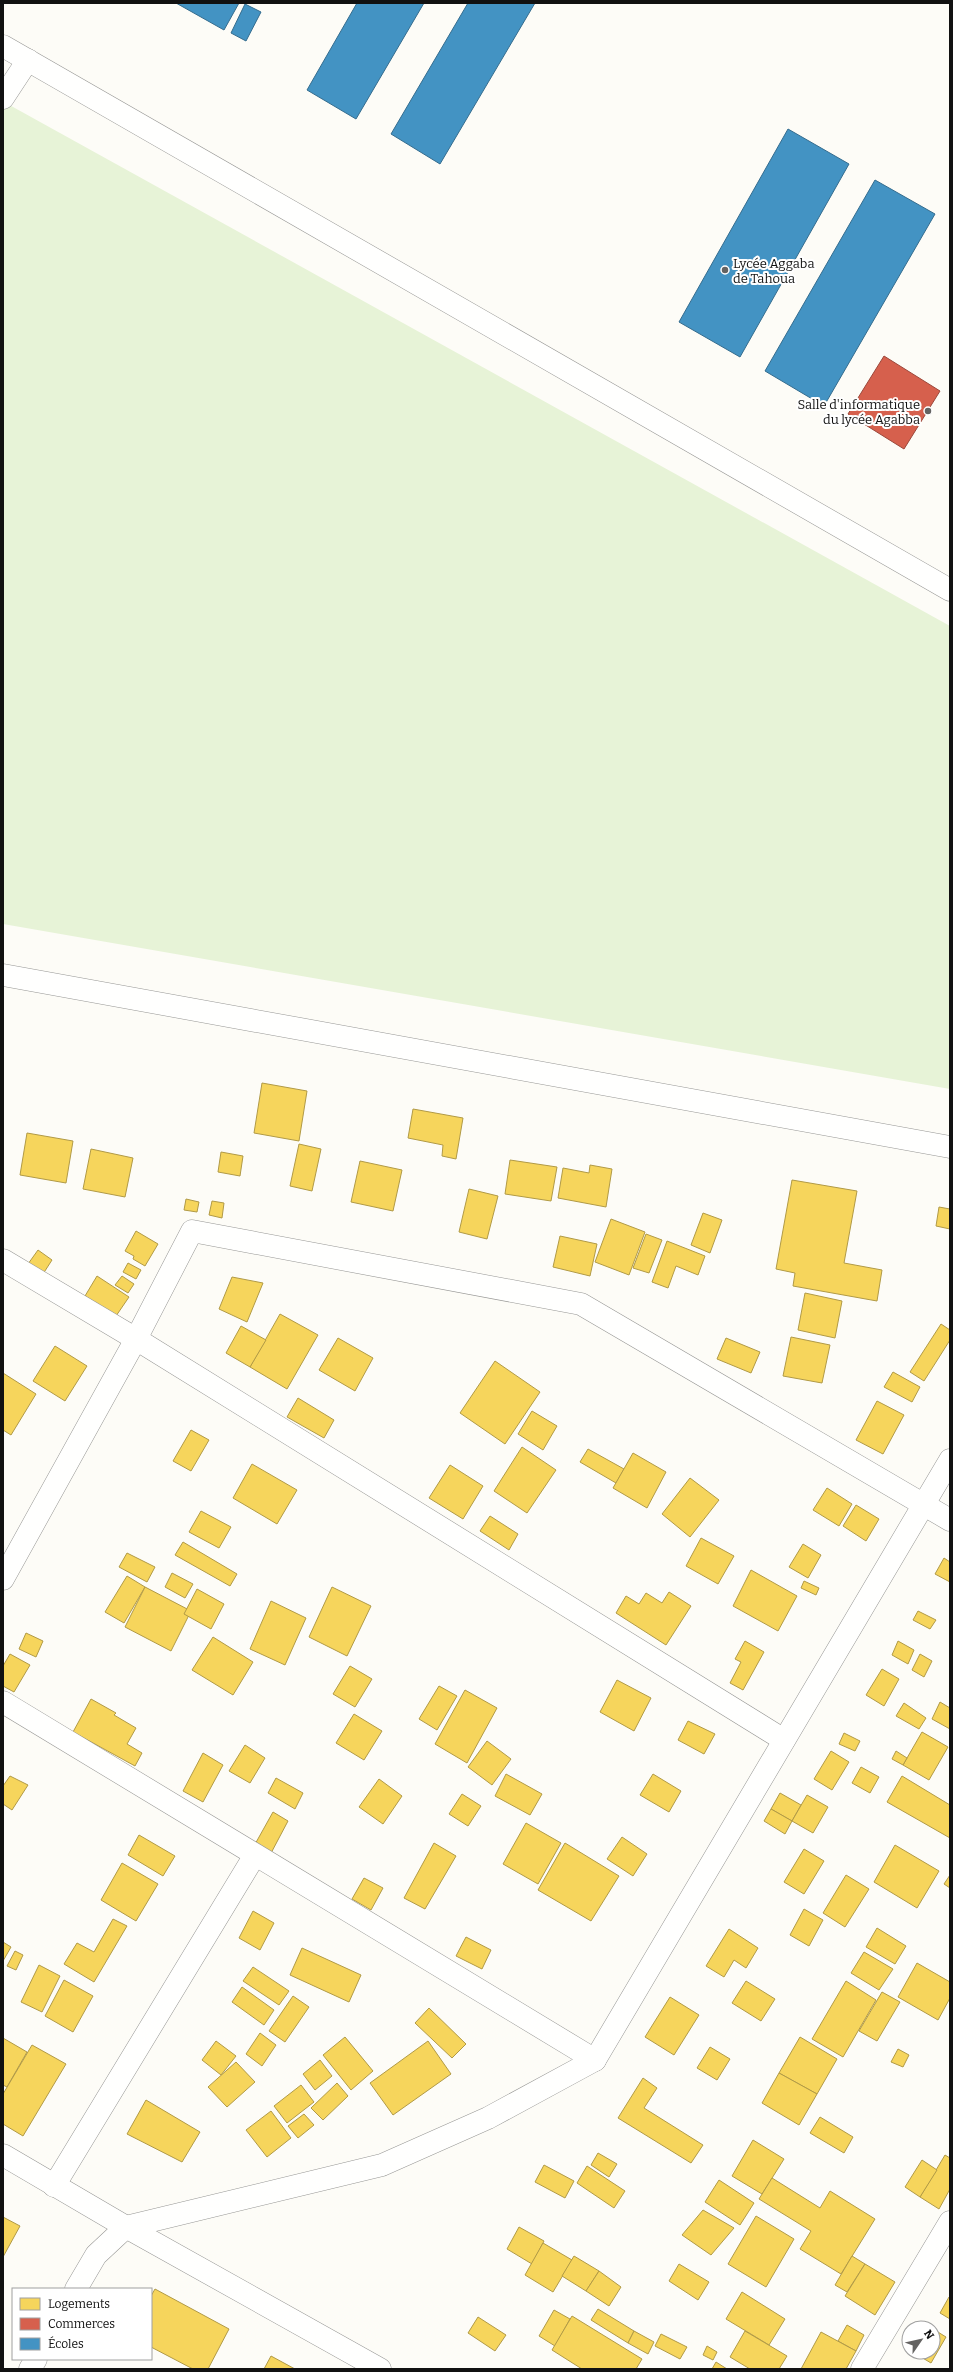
<svg xmlns="http://www.w3.org/2000/svg" width="953" height="2372" font-family="Bitter,serif">
  <rect width="100%" height="100%" fill="#fdfcf7"/>
  <!-- green -->
  <polygon fill="#e7f3d7" points="4,102 950,626 950,1089 3,924"/>
  <!-- homes -->
  <g fill="#f6d55c" stroke="#b19a46">
    <polygon points="262,1083 307,1091 299,1141 254,1133"/>
    <polygon points="413,1109 463,1118 456,1159 442,1156 443,1145 408,1138"/>
    <polygon points="27,1133 73,1141 66,1183 20,1175"/>
    <polygon points="299,1144 321,1149 312,1191 290,1186"/>
    <polygon points="91,1149 133,1158 125,1197 83,1189"/>
    <polygon points="221,1152 243,1156 240,1176 218,1172"/>
    <polygon points="510,1160 557,1167 551,1201 505,1194"/>
    <polygon points="360,1161 402,1170 393,1211 351,1202"/>
    <polygon points="590,1165 612,1169 606,1207 558,1198 563,1168 589,1173"/>
    <polygon points="792,1180 857,1191 844,1263 882,1270 877,1301 793,1286 795,1273 776,1269"/>
    <polygon points="469,1189 498,1196 487,1239 459,1232"/>
    <polygon points="186,1199 199,1202 197,1212 184,1210"/>
    <polygon points="212,1201 224,1203 222,1218 209,1215"/>
    <polygon points="939,1207 950,1209 950,1229 936,1226"/>
    <polygon points="703,1213 722,1220 710,1253 691,1245"/>
    <polygon points="611,1219 645,1232 629,1275 595,1262"/>
    <polygon points="136,1231 158,1244 145,1266 133,1259 134,1256 125,1251"/>
    <polygon points="646,1234 662,1240 649,1273 633,1268"/>
    <polygon points="560,1236 597,1244 590,1276 553,1267"/>
    <polygon points="667,1241 705,1256 698,1275 676,1266 668,1288 652,1282"/>
    <polygon points="38,1250 52,1260 43,1274 28,1264"/>
    <polygon points="128,1263 141,1270 136,1279 123,1272"/>
    <polygon points="97,1276 129,1297 116,1316 85,1296"/>
    <polygon points="122,1276 134,1284 128,1293 115,1285"/>
    <polygon points="232,1277 263,1283 247,1322 219,1309"/>
    <polygon points="805,1293 842,1301 835,1338 798,1330"/>
    <polygon points="280,1314 318,1335 287,1389 250,1367"/>
    <polygon points="941,1324 950,1330 950,1340 924,1381 910,1372"/>
    <polygon points="241,1326 266,1340 250,1367 226,1353"/>
    <polygon points="791,1337 830,1345 822,1383 783,1376"/>
    <polygon points="338,1338 373,1358 355,1391 319,1370"/>
    <polygon points="726,1338 760,1352 751,1373 717,1359"/>
    <polygon points="55,1346 87,1366 65,1401 33,1381"/>
    <polygon points="495,1361 540,1392 505,1444 460,1413"/>
    <polygon points="893,1372 920,1387 912,1402 884,1387"/>
    <polygon points="3,1373 36,1394 11,1435 3,1430"/>
    <polygon points="298,1398 334,1420 324,1438 287,1417"/>
    <polygon points="877,1401 904,1415 883,1454 856,1440"/>
    <polygon points="532,1411 557,1426 543,1450 518,1434"/>
    <polygon points="191,1430 209,1440 191,1471 173,1461"/>
    <polygon points="522,1447 556,1470 527,1513 494,1491"/>
    <polygon points="588,1449 624,1469 616,1483 580,1462"/>
    <polygon points="633,1453 666,1472 647,1508 613,1488"/>
    <polygon points="252,1464 297,1490 277,1524 233,1498"/>
    <polygon points="450,1465 483,1486 463,1519 429,1498"/>
    <polygon points="690,1478 719,1500 690,1537 662,1514"/>
    <polygon points="827,1488 852,1504 839,1526 813,1510"/>
    <polygon points="856,1505 879,1519 866,1541 843,1526"/>
    <polygon points="201,1511 231,1527 219,1548 189,1532"/>
    <polygon points="490,1516 518,1534 509,1550 480,1531"/>
    <polygon points="701,1538 734,1556 718,1584 686,1566"/>
    <polygon points="183,1542 237,1574 230,1586 175,1555"/>
    <polygon points="803,1544 821,1555 808,1578 789,1567"/>
    <polygon points="127,1553 155,1567 147,1582 119,1567"/>
    <polygon points="944,1558 950,1562 950,1582 935,1574"/>
    <polygon points="751,1570 797,1596 778,1631 733,1606"/>
    <polygon points="172,1573 193,1584 185,1598 165,1587"/>
    <polygon points="127,1576 145,1587 124,1623 105,1612"/>
    <polygon points="804,1581 819,1588 816,1595 801,1588"/>
    <polygon points="145,1587 191,1611 171,1651 125,1627"/>
    <polygon points="332,1587 371,1606 347,1656 309,1637"/>
    <polygon points="197,1589 224,1604 211,1629 184,1614"/>
    <polygon points="669,1592 691,1606 666,1645 616,1613 626,1596 639,1604 646,1593 662,1603"/>
    <polygon points="271,1601 306,1618 285,1665 250,1649"/>
    <polygon points="918,1611 936,1620 930,1629 913,1620"/>
    <polygon points="26,1633 43,1641 36,1657 19,1649"/>
    <polygon points="213,1637 253,1662 233,1695 192,1670"/>
    <polygon points="745,1641 764,1652 743,1690 730,1683 741,1662 735,1659"/>
    <polygon points="898,1641 914,1650 908,1664 892,1655"/>
    <polygon points="10,1654 30,1665 14,1692 3,1686 3,1666"/>
    <polygon points="920,1654 932,1661 924,1677 912,1670"/>
    <polygon points="350,1666 372,1679 355,1707 333,1694"/>
    <polygon points="882,1669 899,1679 884,1706 866,1695"/>
    <polygon points="617,1680 651,1698 634,1731 600,1712"/>
    <polygon points="439,1686 457,1696 437,1730 419,1719"/>
    <polygon points="465,1690 497,1708 467,1763 435,1744"/>
    <polygon points="91,1699 116,1713 114,1715 136,1728 127,1744 142,1753 135,1766 73,1732"/>
    <polygon points="940,1702 950,1708 950,1729 932,1719"/>
    <polygon points="904,1703 926,1718 919,1729 896,1716"/>
    <polygon points="354,1714 382,1731 364,1760 336,1743"/>
    <polygon points="688,1721 715,1734 704,1754 678,1740"/>
    <polygon points="922,1732 948,1747 929,1780 903,1765"/>
    <polygon points="844,1733 860,1741 855,1751 839,1744"/>
    <polygon points="487,1741 511,1759 492,1785 468,1767"/>
    <polygon points="245,1745 265,1758 250,1783 229,1771"/>
    <polygon points="831,1751 849,1762 832,1790 814,1779"/>
    <polygon points="896,1751 907,1758 903,1765 892,1759"/>
    <polygon points="203,1753 223,1765 203,1802 183,1791"/>
    <polygon points="861,1767 879,1777 870,1793 852,1783"/>
    <polygon points="506,1774 542,1794 530,1815 495,1796"/>
    <polygon points="653,1774 681,1791 669,1812 640,1795"/>
    <polygon points="10,1776 28,1785 12,1810 3,1804 3,1786"/>
    <polygon points="902,1776 950,1805 950,1838 887,1802"/>
    <polygon points="276,1778 303,1793 295,1809 268,1793"/>
    <polygon points="379,1779 402,1796 383,1824 359,1807"/>
    <polygon points="780,1793 801,1805 792,1821 771,1809"/>
    <polygon points="462,1794 481,1806 468,1826 449,1814"/>
    <polygon points="807,1795 828,1807 813,1833 792,1821"/>
    <polygon points="771,1809 792,1821 785,1834 764,1821"/>
    <polygon points="273,1812 288,1821 270,1855 254,1846"/>
    <polygon points="526,1823 561,1843 538,1884 503,1864"/>
    <polygon points="139,1835 175,1856 163,1876 128,1855"/>
    <polygon points="622,1837 647,1854 633,1876 607,1859"/>
    <polygon points="434,1843 456,1856 425,1909 404,1898"/>
    <polygon points="565,1843 619,1876 591,1921 538,1890"/>
    <polygon points="895,1845 939,1871 917,1908 874,1882"/>
    <polygon points="804,1849 824,1861 804,1894 784,1882"/>
    <polygon points="122,1863 158,1884 136,1921 101,1900"/>
    <polygon points="846,1875 869,1889 845,1927 823,1913"/>
    <polygon points="950,1875 950,1888 944,1884"/>
    <polygon points="364,1878 383,1888 371,1910 352,1899"/>
    <polygon points="804,1909 823,1920 809,1946 790,1935"/>
    <polygon points="253,1911 274,1923 260,1950 239,1938"/>
    <polygon points="113,1919 127,1926 94,1982 64,1964 77,1943 94,1952"/>
    <polygon points="877,1928 906,1946 895,1964 866,1947"/>
    <polygon points="729,1929 758,1948 746,1968 734,1960 724,1977 706,1966"/>
    <polygon points="466,1937 491,1950 482,1969 456,1956"/>
    <polygon points="3,1942 11,1947 3,1961"/>
    <polygon points="302,1948 361,1975 349,2002 290,1975"/>
    <polygon points="15,1951 23,1955 16,1970 7,1966"/>
    <polygon points="864,1952 893,1969 879,1990 851,1973"/>
    <polygon points="917,1963 950,1982 950,1998 938,2020 898,1997"/>
    <polygon points="39,1965 60,1976 42,2012 21,2002"/>
    <polygon points="253,1967 289,1991 279,2005 243,1981"/>
    <polygon points="64,1980 93,1996 73,2032 45,2016"/>
    <polygon points="746,1981 775,1999 761,2021 732,2003"/>
    <polygon points="846,1981 876,2000 843,2057 812,2039"/>
    <polygon points="242,1987 274,2010 264,2025 232,2002"/>
    <polygon points="882,1992 900,2002 877,2041 859,2031"/>
    <polygon points="293,1996 309,2007 285,2042 269,2031"/>
    <polygon points="670,1997 699,2015 674,2055 645,2037"/>
    <polygon points="429,2008 466,2044 452,2058 415,2023"/>
    <polygon points="260,2033 276,2045 262,2066 246,2054"/>
    <polygon points="345,2037 373,2071 351,2090 323,2055"/>
    <polygon points="800,2037 837,2059 817,2094 779,2073"/>
    <polygon points="3,2038 27,2052 7,2087 3,2085"/>
    <polygon points="216,2041 236,2056 221,2075 202,2060"/>
    <polygon points="428,2041 451,2074 393,2115 370,2083"/>
    <polygon points="32,2045 66,2064 23,2136 3,2124 3,2094"/>
    <polygon points="710,2047 730,2059 717,2080 697,2068"/>
    <polygon points="898,2049 909,2055 903,2067 891,2062"/>
    <polygon points="320,2060 332,2076 315,2090 303,2074"/>
    <polygon points="236,2062 255,2082 227,2107 208,2087"/>
    <polygon points="779,2073 817,2094 799,2125 762,2103"/>
    <polygon points="643,2078 657,2088 644,2108 703,2145 691,2163 618,2118"/>
    <polygon points="337,2083 348,2096 323,2120 311,2108"/>
    <polygon points="301,2085 314,2102 287,2123 274,2106"/>
    <polygon points="146,2100 200,2132 182,2162 127,2134"/>
    <polygon points="271,2111 291,2138 267,2157 246,2130"/>
    <polygon points="304,2114 314,2125 298,2138 288,2126"/>
    <polygon points="820,2117 853,2137 844,2153 810,2133"/>
    <polygon points="753,2140 784,2159 762,2194 732,2176"/>
    <polygon points="598,2153 617,2164 609,2177 591,2165"/>
    <polygon points="945,2155 950,2158 950,2189 939,2209 920,2197"/>
    <polygon points="922,2160 937,2170 920,2197 905,2187"/>
    <polygon points="544,2165 574,2181 565,2198 535,2182"/>
    <polygon points="587,2166 625,2191 614,2208 577,2183"/>
    <polygon points="772,2178 820,2208 830,2191 875,2219 841,2274 800,2249 811,2231 759,2199"/>
    <polygon points="719,2180 754,2203 740,2225 705,2202"/>
    <polygon points="703,2210 734,2228 711,2255 682,2235"/>
    <polygon points="756,2216 794,2239 766,2287 728,2264"/>
    <polygon points="3,2217 20,2226 3,2257"/>
    <polygon points="519,2227 544,2241 532,2264 507,2249"/>
    <polygon points="543,2243 572,2260 553,2292 525,2275"/>
    <polygon points="574,2256 599,2271 586,2291 562,2276"/>
    <polygon points="852,2256 865,2264 847,2292 835,2285"/>
    <polygon points="679,2264 709,2282 698,2300 669,2281"/>
    <polygon points="865,2264 895,2282 875,2315 845,2296"/>
    <polygon points="599,2271 621,2287 609,2306 586,2291"/>
    <polygon points="155,2289 229,2329 208,2369 193,2369 151,2347 151,2296"/>
    <polygon points="742,2292 785,2319 769,2345 726,2319"/>
    <polygon points="949,2297 950,2298 950,2319 940,2313"/>
    <polygon points="598,2309 634,2331 628,2343 591,2320"/>
    <polygon points="554,2310 570,2319 555,2346 539,2336"/>
    <polygon points="572,2316 642,2359 636,2369 582,2369 552,2350"/>
    <polygon points="478,2317 506,2335 495,2351 468,2333"/>
    <polygon points="847,2325 864,2335 856,2351 838,2341"/>
    <polygon points="933,2329 946,2337 931,2363 916,2354 918,2352 933,2352"/>
    <polygon points="634,2331 654,2342 648,2354 628,2343"/>
    <polygon points="745,2331 787,2356 779,2369 750,2369 730,2357"/>
    <polygon points="821,2332 856,2351 846,2369 801,2369"/>
    <polygon points="661,2334 687,2347 680,2359 655,2346"/>
    <polygon points="707,2346 717,2352 713,2360 703,2355"/>
    <polygon points="271,2356 295,2369 264,2369"/>
    <polygon points="716,2362 727,2369 712,2369"/>
  </g>
  <!-- shops -->
  <polygon fill="#d6604d" stroke="#9b483b" points="884,356 940,391 904,449 848,414"/>
  <!-- schools -->
  <g fill="#4393c3" stroke="#346c8e">
    <polygon points="176,3 239,3 224,30"/>
    <polygon points="357,3 424,3 356,119 307,90"/>
    <polygon points="468,3 535,3 440,164 391,134"/>
    <polygon points="245,4 261,12 246,41 231,33"/>
    <polygon points="788,129 849,164 740,357 679,322"/>
    <polygon points="875,180 935,214 824,406 765,371"/>
  </g>
  <g fill="none" stroke-linecap="round" stroke-linejoin="round">
    <!-- minor casing -->
    <g stroke="#979795" stroke-width="23">
      <g id="minor">
        <polyline points="3,46 950,590"/>
        <polyline points="3,98 28,60"/>
        <polyline points="3,975 950,1147"/>
        <polyline points="3,1260 136,1339 784,1740"/>
        <polyline points="3,1579 136,1339 192,1231 581,1304 950,1520"/>
        <polyline points="3,1702 595,2060"/>
        <polyline points="3,2155 126,2227 380,2369"/>
        <polyline points="54,2186 255,1855"/>
        <polyline points="76,2289 96,2255 126,2227 382,2165 488,2118 595,2060 950,1460"/>
        <polyline points="30,2369 36,2359"/>
        <polyline points="862,2369 950,2222"/>
      </g>
    </g>
    <!-- minor -->
    <use href="#minor" stroke="#fffffe" stroke-width="22"/>
  </g>
  <!-- markers -->
  <g fill="#646362" stroke="#fff" stroke-width="1.5">
    <circle cx="725" cy="270" r="4"/>
    <circle cx="928" cy="411" r="4"/>
  </g>
  <g text-anchor="middle" stroke-width="4" stroke-linejoin="round" paint-order="stroke">
    <!-- poi labels -->
    <g font-size="13" fill="#111" stroke="#fff" text-anchor="start">
      <text x="733" y="268">Lycée Aggaba<tspan x="733" dy="15">de Tahoua</tspan></text>
      <text x="920" y="409" text-anchor="end">Salle d'informatique<tspan x="920" dy="15">du lycée Agabba</tspan></text>
    </g>
  </g>
  <!-- border -->
  <rect width="953" height="2372" fill="none" stroke="#111111" stroke-width="8"/>
  <!-- legend -->
  <rect x="12" y="2288" width="140" height="72" fill="#ffffff" stroke="#a0a0a0"/>
  <rect x="20" y="2298" width="20" height="12" fill="#f6d55c" stroke="#a0a0a0"/>
  <text x="48" y="2308" font-size="12" fill="#111111">Logements</text>
  <rect x="20" y="2318" width="20" height="12" fill="#d6604d" stroke="#a0a0a0"/>
  <text x="48" y="2328" font-size="12" fill="#111111">Commerces</text>
  <rect x="20" y="2338" width="20" height="12" fill="#4393c3" stroke="#a0a0a0"/>
  <text x="48" y="2348" font-size="12" fill="#111111">Écoles</text>
  <!-- north arrow -->
  <g transform="translate(921 2340) rotate(56)"><circle r="19" fill="#ffffff" stroke="#a0a0a0"/>
  <path d="M0-3L7 15L0 10L-7 15Z" fill="#646362"/>
  <text y="-6" font-size="11" font-weight="bold" text-anchor="middle" fill="#111111">N</text>
  </g>
</svg>
